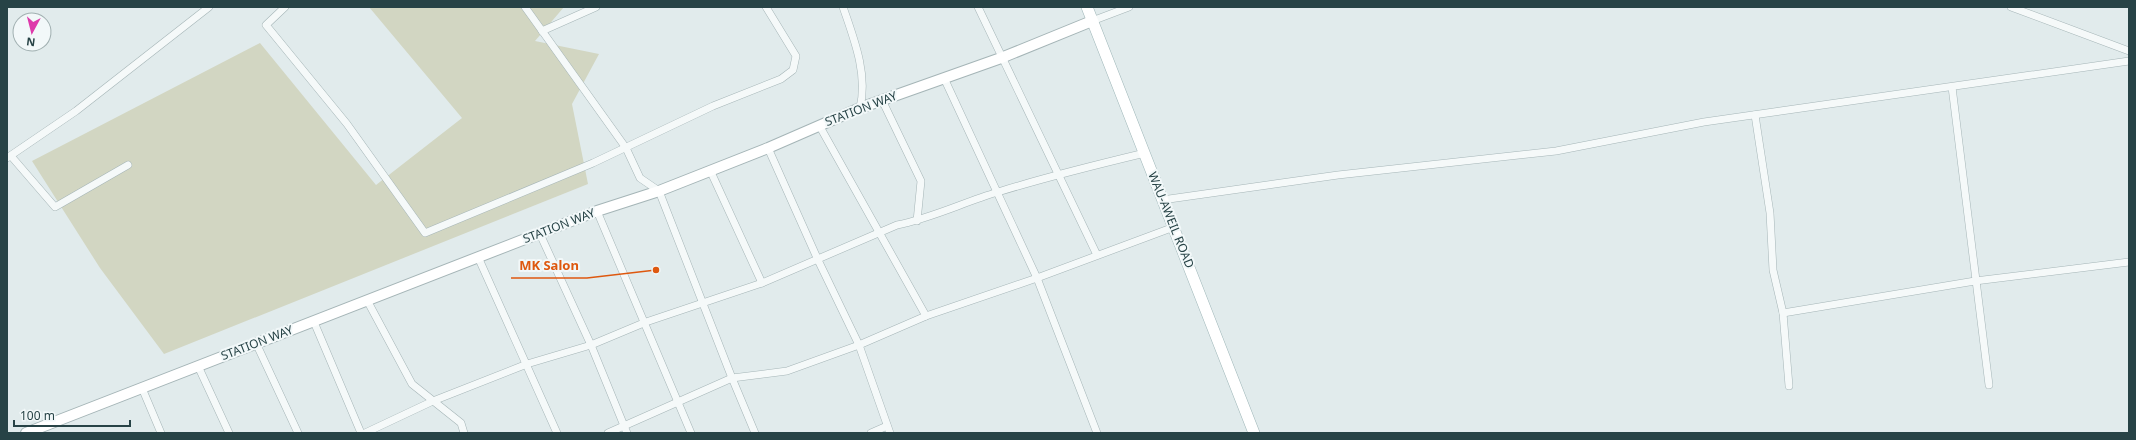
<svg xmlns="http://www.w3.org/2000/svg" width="2136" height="440" font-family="'Noto Sans',sans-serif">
  <rect width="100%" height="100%" fill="#e1ebec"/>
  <!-- green -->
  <polygon fill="#d2d6c2" points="369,7 564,7 535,41 599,54 572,104 588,184 164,354 100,268 32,161 260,43 376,185 462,118"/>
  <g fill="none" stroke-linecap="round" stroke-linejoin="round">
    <!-- minor casing -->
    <g stroke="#a5b5b7" stroke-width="8">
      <g id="minor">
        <polyline points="285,7 266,25 347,124 425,233 593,163 713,106 781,79 793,70 796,56 766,7"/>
        <polyline points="525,7 626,148 640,178 659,191 732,378 755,433"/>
        <path d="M843,7C854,39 868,74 860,108"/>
        <polyline points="978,7 1097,255"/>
        <polyline points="2011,7 2129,51"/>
        <polyline points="1092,21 1129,7"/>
        <polyline points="542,31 596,7"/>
        <polyline points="944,78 1037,278 1097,433"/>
        <polyline points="1952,87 1989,385"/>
        <polyline points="882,100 921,181 917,221"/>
        <polyline points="1755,115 1770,213 1773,270 1783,313 1789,386"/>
        <polyline points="819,125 926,316"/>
        <polyline points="768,148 818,260 859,345 890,433"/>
        <polyline points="11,156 55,207 128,165"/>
        <polyline points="7,158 76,111 209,7"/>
        <polyline points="710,170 762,283"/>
        <polyline points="1162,200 1338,175 1556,151 1704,122 2129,61"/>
        <polyline points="597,211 691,433"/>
        <polyline points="540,234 591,345 627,433"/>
        <polyline points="478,257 557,433"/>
        <polyline points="368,302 412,384 461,423 464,433"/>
        <polyline points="1783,313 1975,281 2129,262"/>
        <polyline points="314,322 361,433"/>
        <polyline points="256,343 298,433"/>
        <polyline points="198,366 229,433"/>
        <polyline points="142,388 161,433"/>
        <path d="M365,433L433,401L527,364L591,345L646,322L762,283L897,225C932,218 964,202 998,192C1046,177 1095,165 1145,153"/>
        <polyline points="608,433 732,378 787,371 859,345 926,316 1037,278 1174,227"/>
        <polyline points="871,433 887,426"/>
      </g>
    </g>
    <!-- secondary casing -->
    <g stroke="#a5b5b7" stroke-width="12">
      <polyline id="secondary" points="26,433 597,211 659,191 768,148 860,108 1001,58 1092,21"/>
    </g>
    <!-- primary casing -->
    <g stroke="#9fb7b9" stroke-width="12">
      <polyline id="primary" points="1087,7 1254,433"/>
    </g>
    <!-- minor -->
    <use href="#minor" stroke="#f5f9f9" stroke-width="7"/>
    <!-- secondary -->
    <use href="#secondary" stroke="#fff" stroke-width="10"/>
    <!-- primary -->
    <use href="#primary" stroke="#fff" stroke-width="11"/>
  </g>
  <g text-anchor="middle" stroke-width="4" stroke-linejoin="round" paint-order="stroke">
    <!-- street labels -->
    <g font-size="12" fill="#274346" stroke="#f2f8f9">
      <text transform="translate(861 109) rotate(-21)" y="4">STATION WAY</text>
      <text transform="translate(1171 220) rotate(68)" y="4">WAU-AWEIL ROAD</text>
      <text transform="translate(559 226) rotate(-21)" y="4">STATION WAY</text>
      <text transform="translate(257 343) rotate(-21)" y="4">STATION WAY</text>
    </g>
  </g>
  <!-- callouts -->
  <path fill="none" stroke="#de580f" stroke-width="1.5" d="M656 270L587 278H511"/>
  <circle fill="#de580f" stroke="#f2f8f9" stroke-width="1.5" cx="656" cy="270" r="4"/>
  <g font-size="13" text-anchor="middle" font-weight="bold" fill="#de580f" stroke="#f2f8f9" stroke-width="4" stroke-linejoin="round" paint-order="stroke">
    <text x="549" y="270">MK Salon</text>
  </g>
  <!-- border -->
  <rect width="2136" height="440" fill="none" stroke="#274346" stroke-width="16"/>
  <!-- north arrow -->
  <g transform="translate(32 32) rotate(187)"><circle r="19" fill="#f2f8f9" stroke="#a1b0b1"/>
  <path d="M0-3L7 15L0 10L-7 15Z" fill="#de39ab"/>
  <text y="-6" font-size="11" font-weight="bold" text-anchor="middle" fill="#274346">N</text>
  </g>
  <!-- scale -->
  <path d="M14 420v6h116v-6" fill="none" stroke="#274346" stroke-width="2"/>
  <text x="20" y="420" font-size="12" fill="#274346" stroke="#f2f8f9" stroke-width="3" paint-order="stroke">100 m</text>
</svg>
